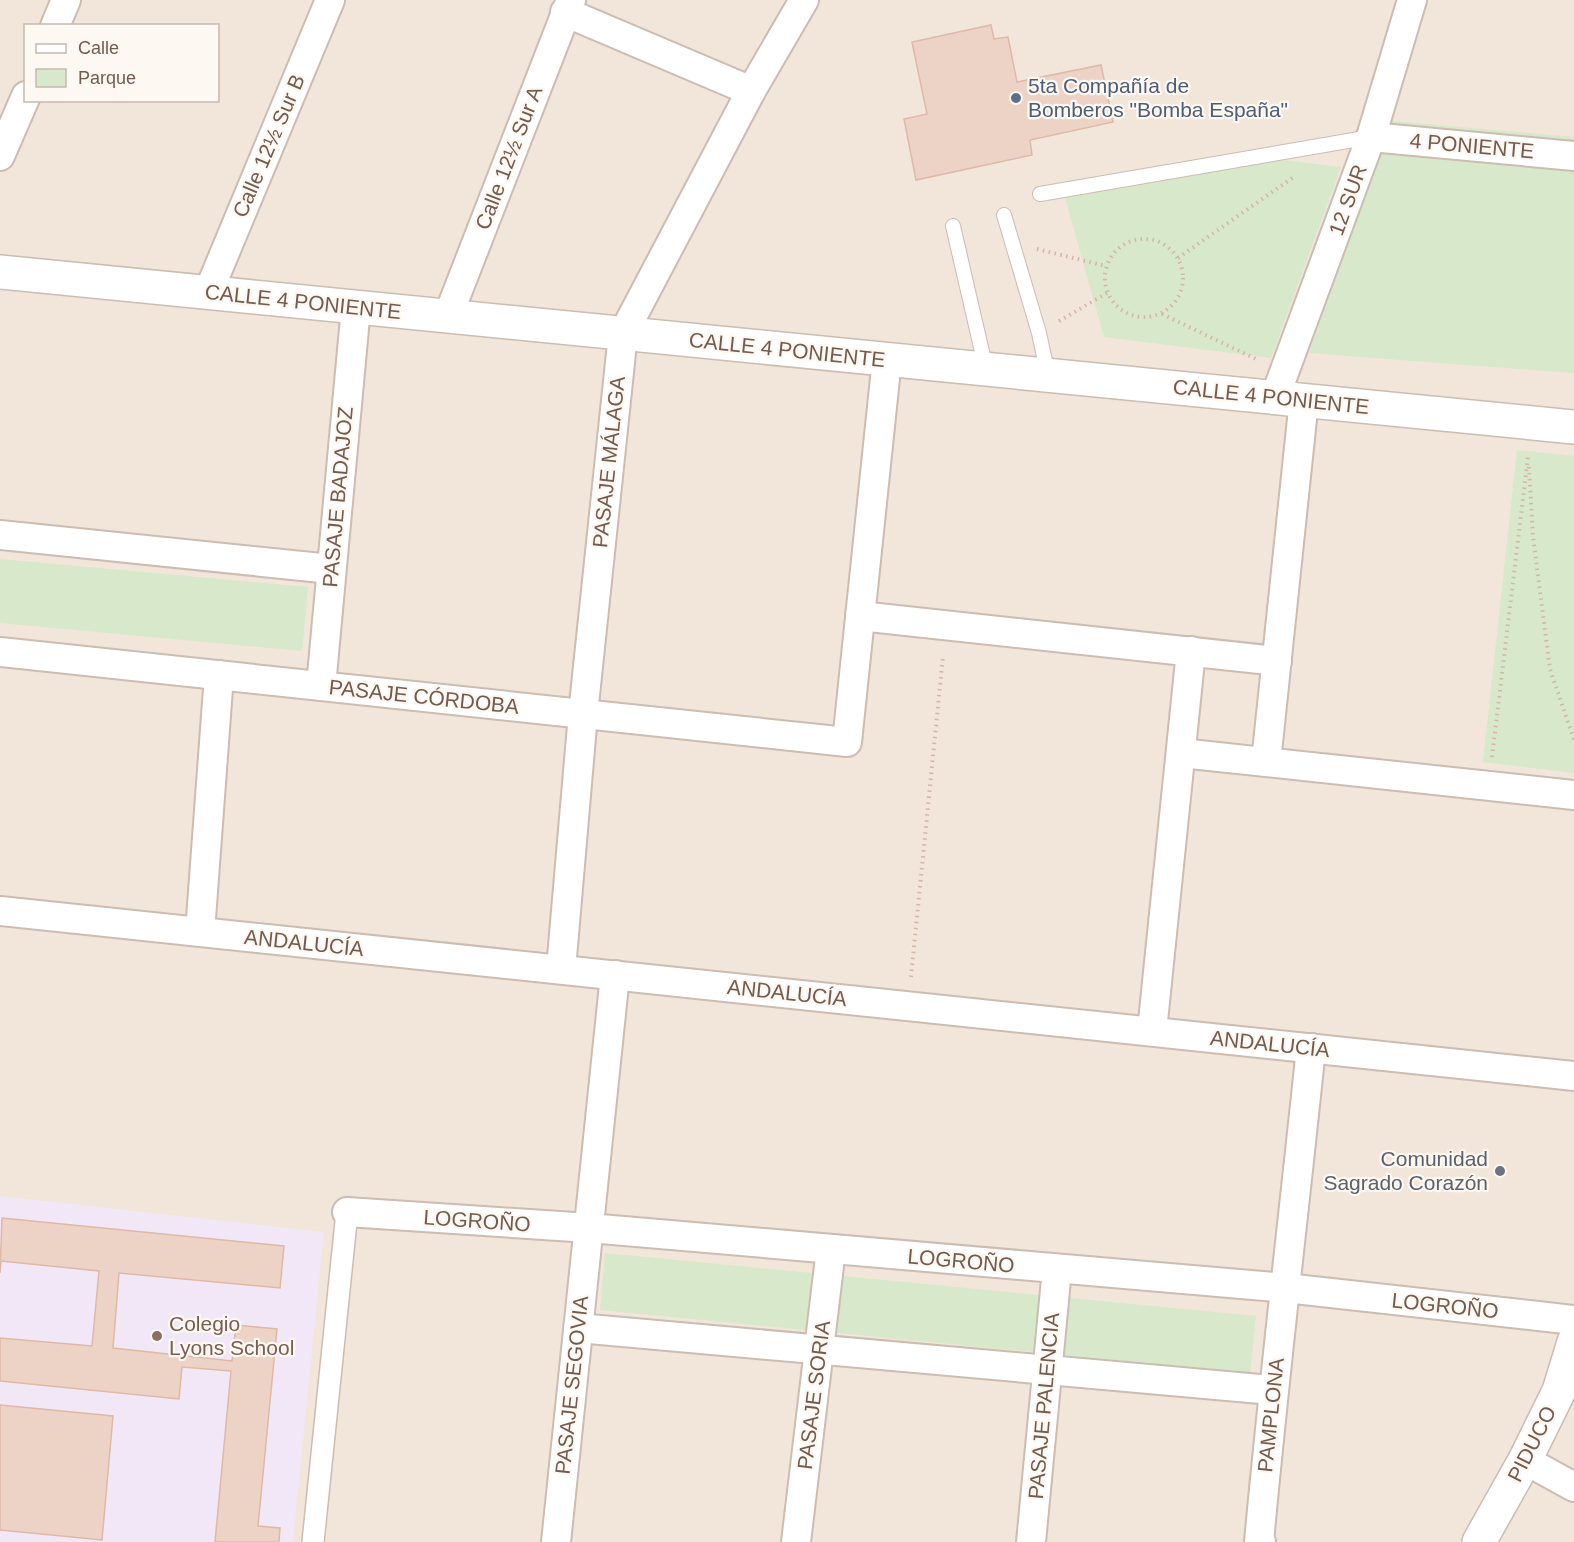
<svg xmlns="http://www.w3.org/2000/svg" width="1574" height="1542" font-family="Helvetica,sans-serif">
  <rect width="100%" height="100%" fill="#fbf4eb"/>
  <!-- residential -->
  <path fill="#f2e5da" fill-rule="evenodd" d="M0,0H1574V1542H0ZM26,26H218V100H26Z"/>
  <!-- education -->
  <polygon fill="#f1e7f7" points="0,1196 324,1232 293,1542 0,1542"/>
  <!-- green -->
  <g fill="#d8e8ca">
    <polygon points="1392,121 1574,137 1574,373 1309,353"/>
    <polygon points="1273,159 1341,167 1271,358 1104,337 1065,198"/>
    <polygon points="1517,450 1574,456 1574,773 1483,762"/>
    <polygon points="0,559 308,587 302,651 0,623"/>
    <polygon points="605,1253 1256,1316 1250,1373 600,1310"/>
  </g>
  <!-- building -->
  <g fill="#edd3c5" stroke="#deb9a7" stroke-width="1.5">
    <polygon points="991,25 994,39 1008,37 1017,82 1101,65 1113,122 1030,140 1032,155 916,180 904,119 927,114 912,42"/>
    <polygon points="2,1218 284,1246 280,1288 119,1273 113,1348 232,1361 236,1325 277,1329 258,1526 280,1528 279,1542 215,1542 231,1371 182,1367 179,1399 0,1381 0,1338 92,1346 99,1271 1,1261 0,1273"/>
    <polygon points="0,1405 113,1416 102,1540 0,1530"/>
  </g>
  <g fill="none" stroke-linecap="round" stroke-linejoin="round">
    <!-- service casing -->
    <g stroke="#ccbcb2" stroke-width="16">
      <g id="service">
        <polyline points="1040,194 1371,137"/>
        <polyline points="1004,215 1039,333 1048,375"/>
        <polyline points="953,226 986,369"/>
      </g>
    </g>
    <!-- pedestrian casing -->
    <g stroke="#ccbcb2" stroke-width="24">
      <polyline id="pedestrian" points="313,1542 347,1212"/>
    </g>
    <!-- minor casing -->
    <g stroke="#ccbcb2" stroke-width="32">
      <g id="minor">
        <polyline points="565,12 751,91"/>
        <polyline points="55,26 66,0"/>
        <polyline points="1371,137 1574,156"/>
        <polyline points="0,156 26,96"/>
        <polyline points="208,293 330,0"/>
        <polyline points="448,316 571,0"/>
        <polyline points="1275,397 1371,137 1412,0"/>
        <polyline points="0,535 331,569"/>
        <polyline points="860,616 1277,661"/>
        <polyline points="0,652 847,742 887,359"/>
        <polyline points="321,686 356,307"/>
        <polyline points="1181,753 1574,795"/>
        <polyline points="1266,762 1304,400"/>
        <polyline points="0,911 1574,1076"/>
        <polyline points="200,932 219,675"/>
        <polyline points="561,969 583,714 623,334 751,91 804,0"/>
        <polyline points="1152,1031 1191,651"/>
        <polyline points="347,1212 589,1228 1286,1288 1574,1320"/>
        <polyline points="578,1328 1272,1390"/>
        <polyline points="1525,1460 1574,1487"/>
        <polyline points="556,1542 615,975"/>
        <polyline points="796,1542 831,1249"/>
        <polyline points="1031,1542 1057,1269"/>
        <path d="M1261,1542H1259C1274,1377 1294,1213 1311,1048"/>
      </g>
    </g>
    <!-- tertiary casing -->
    <g stroke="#ccbcb2" stroke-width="36">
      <g id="tertiary">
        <polyline points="0,272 1574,427"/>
        <polyline points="1479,1542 1525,1460 1559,1391 1574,1342"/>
      </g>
    </g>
    <!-- path -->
    <g stroke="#d3b6a8" stroke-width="4" stroke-dasharray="1.5 4.5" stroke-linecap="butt">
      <circle cx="1144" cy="278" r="39"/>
      <polyline points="1037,249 1106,266"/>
      <polyline points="1178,258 1295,176"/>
      <polyline points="1162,314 1256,359"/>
      <polyline points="1059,321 1107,293"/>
      <polyline points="1529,467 1533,537 1550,669 1574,740"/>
      <polyline points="1492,757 1528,457"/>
      <polyline points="911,977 943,656"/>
    </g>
    <!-- service -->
    <use href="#service" stroke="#fff" stroke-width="14"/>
    <!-- pedestrian -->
    <use href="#pedestrian" stroke="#fff" stroke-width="21"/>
    <!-- minor -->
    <use href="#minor" stroke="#fff" stroke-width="28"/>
    <!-- tertiary -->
    <use href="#tertiary" stroke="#fff" stroke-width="33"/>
  </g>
  <!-- markers -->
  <circle fill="#5c6f8a" stroke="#fdf8f1" stroke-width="2" cx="1016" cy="98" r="6"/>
  <circle fill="#6b7280" stroke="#fdf8f1" stroke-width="2" cx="1500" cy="1171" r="6"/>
  <circle fill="#8d6e63" stroke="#fdf8f1" stroke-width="2" cx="157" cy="1336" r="6"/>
  <g text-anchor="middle" stroke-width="4.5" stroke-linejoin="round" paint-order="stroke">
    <!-- service labels -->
    <g font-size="21" fill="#4e5e75" stroke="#fdf8f1" text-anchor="start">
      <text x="1028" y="93">5ta Compañía de<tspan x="1028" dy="24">Bomberos "Bomba España"</tspan></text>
    </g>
    <!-- street labels -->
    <g font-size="21" fill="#745b50" stroke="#fdf8f1">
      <text transform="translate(269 146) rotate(-67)" y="7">Calle 12½ Sur B</text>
      <text transform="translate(1472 146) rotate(5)" y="7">4 PONIENTE</text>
      <text transform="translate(509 158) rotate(-69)" y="7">Calle 12½ Sur A</text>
      <text transform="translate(1348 200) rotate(-70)" y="7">12 SUR</text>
      <text transform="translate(303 302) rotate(6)" y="7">CALLE 4 PONIENTE</text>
      <text transform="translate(787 350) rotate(6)" y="7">CALLE 4 PONIENTE</text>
      <text transform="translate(1271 397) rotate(6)" y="7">CALLE 4 PONIENTE</text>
      <text transform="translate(609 462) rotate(-84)" y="7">PASAJE MÁLAGA</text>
      <text transform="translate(338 497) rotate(-85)" y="7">PASAJE BADAJOZ</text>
      <text transform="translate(424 697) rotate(6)" y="7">PASAJE CÓRDOBA</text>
      <text transform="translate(304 943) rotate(6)" y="7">ANDALUCÍA</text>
      <text transform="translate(787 993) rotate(6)" y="7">ANDALUCÍA</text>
      <text transform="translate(1270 1044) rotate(6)" y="7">ANDALUCÍA</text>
      <text transform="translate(477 1221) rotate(4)" y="7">LOGROÑO</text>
      <text transform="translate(961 1261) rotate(5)" y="7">LOGROÑO</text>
      <text transform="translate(1445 1306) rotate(6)" y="7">LOGROÑO</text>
      <text transform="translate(572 1385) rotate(-84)" y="7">PASAJE SEGOVIA</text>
      <text transform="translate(814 1395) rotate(-83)" y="7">PASAJE SORIA</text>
      <text transform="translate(1044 1406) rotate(-85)" y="7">PASAJE PALENCIA</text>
      <text transform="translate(1271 1415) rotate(-84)" y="7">PAMPLONA</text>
      <text transform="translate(1532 1444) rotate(-63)" y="7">PIDUCO</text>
    </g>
    <!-- worship labels -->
    <g font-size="21" fill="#5b616d" stroke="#fdf8f1" text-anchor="end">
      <text x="1488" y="1166">Comunidad<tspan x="1488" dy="24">Sagrado Corazón</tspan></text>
    </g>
    <!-- education labels -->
    <g font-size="21" fill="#785e54" stroke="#fdf8f1" text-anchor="start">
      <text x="169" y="1331">Colegio<tspan x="169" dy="24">Lyons School</tspan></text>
    </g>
  </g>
  <!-- legend -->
  <rect x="24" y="24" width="195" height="78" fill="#fdf8f1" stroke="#c6b9b1" stroke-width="1.5"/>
  <rect x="36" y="44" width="30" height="9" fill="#ffffff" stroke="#c6b9b1" stroke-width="1.5"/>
  <text x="78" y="54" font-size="18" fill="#745b50">Calle</text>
  <rect x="36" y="69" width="30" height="18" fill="#d8e8ca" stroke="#c6b9b1" stroke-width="1.5"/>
  <text x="78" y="84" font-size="18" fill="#745b50">Parque</text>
</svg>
